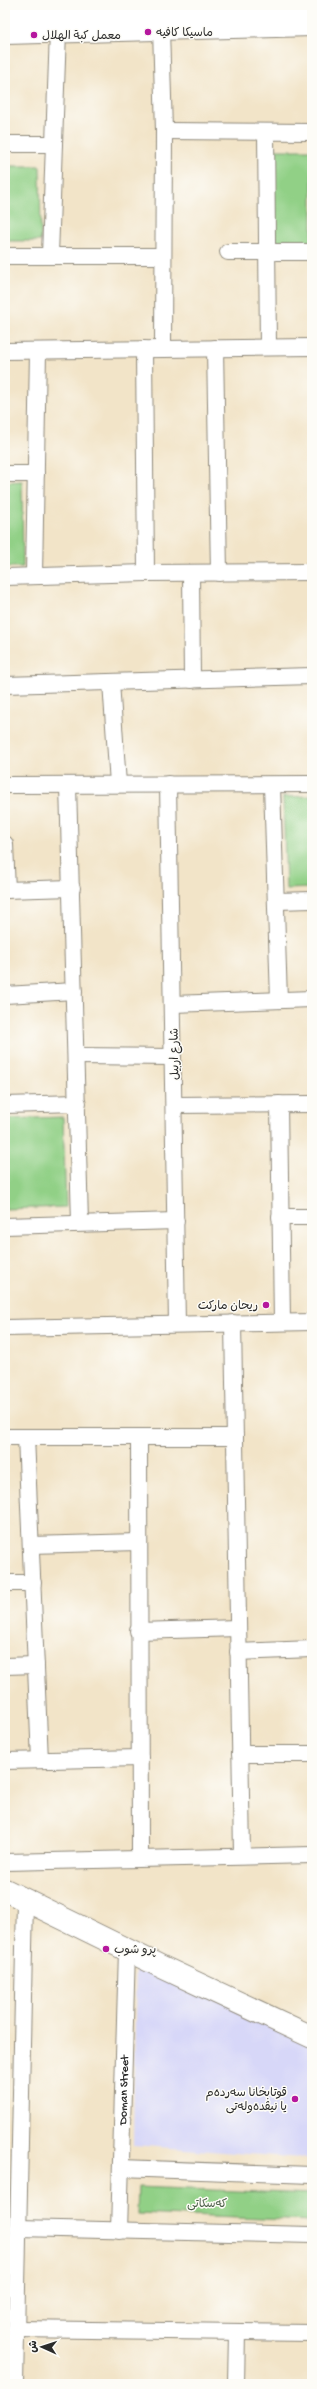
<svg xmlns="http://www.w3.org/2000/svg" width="317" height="2389" font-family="'Gochi Hand','Playpen Sans Arabic',sans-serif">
  <rect width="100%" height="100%" fill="#fdfcf7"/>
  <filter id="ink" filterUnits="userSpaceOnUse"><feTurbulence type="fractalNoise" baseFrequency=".025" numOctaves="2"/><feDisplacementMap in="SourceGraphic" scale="8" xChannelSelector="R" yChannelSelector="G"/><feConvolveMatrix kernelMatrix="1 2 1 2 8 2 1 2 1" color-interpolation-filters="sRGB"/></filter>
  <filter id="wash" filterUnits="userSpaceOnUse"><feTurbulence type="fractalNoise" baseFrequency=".012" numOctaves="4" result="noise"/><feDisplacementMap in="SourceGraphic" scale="16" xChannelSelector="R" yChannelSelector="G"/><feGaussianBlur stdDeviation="0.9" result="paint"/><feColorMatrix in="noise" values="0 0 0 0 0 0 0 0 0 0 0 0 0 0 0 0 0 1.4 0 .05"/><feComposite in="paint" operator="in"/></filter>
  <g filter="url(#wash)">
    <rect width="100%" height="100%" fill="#f2e4c8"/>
    <!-- built -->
    <polygon fill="#d7d7f8" points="136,1959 312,2043 312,2159 133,2145"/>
    <!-- green -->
    <g fill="#91d086" stroke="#5e7e58">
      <polygon points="273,150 312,150 312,244 274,245"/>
      <polygon points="5,166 40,166 41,241 5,241"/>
      <polygon points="22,481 23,567 5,567 5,482"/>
      <polygon points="312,796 312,888 286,889 283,797"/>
      <polygon points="63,1117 66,1207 5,1209 5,1119"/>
      <polygon points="138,2187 312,2194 312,2221 137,2214"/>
    </g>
  </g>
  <g filter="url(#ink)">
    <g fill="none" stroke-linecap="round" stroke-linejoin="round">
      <!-- street casing -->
      <g stroke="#8e887a" stroke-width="18">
        <g id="street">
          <polyline points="161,29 164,131 163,349"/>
          <polyline points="164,131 312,132"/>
          <polyline points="266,132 268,347"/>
          <polyline points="5,144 54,144"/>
          <polyline points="228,252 312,252"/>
          <polyline points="50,255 58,32"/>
          <polyline points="5,256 163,256"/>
          <polyline points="215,348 219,573"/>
          <polyline points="144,349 146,573"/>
          <polyline points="5,351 312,347"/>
          <polyline points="5,474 36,474"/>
          <polyline points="191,573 192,680"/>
          <polyline points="34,576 38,351"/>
          <polyline points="5,577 146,573 312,572"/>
          <polyline points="111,682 118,784"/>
          <polyline points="5,685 312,676"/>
          <polyline points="168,784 177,1324"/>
          <polyline points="5,785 312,784"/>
          <polyline points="68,785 80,1223"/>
          <polyline points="272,785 279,1000"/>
          <polyline points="5,844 7,890"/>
          <polyline points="5,890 72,888"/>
          <polyline points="277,901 312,900"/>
          <polyline points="5,995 74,991"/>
          <polyline points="173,1004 312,999"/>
          <polyline points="77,1056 173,1057"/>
          <polyline points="279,1104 282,1322"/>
          <polyline points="5,1105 78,1103"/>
          <polyline points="175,1105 312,1104"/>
          <polyline points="280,1217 312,1217"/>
          <polyline points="5,1226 176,1221"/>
          <polyline points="233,1323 242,1855"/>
          <polyline points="5,1328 312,1322"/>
          <polyline points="5,1437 235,1437"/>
          <polyline points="26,1437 40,1760"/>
          <polyline points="139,1437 140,1857"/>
          <polyline points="31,1545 138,1542"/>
          <polyline points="5,1583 33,1583"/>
          <polyline points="138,1631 238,1628"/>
          <polyline points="238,1652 312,1649"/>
          <polyline points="5,1666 36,1665"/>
          <polyline points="240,1754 312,1754"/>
          <polyline points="5,1761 140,1758"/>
          <polyline points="5,1862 312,1855"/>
          <polyline points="121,2168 312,2175"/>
          <polyline points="18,2228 312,2235"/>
          <path id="s1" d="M119,2231L127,1950"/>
          <polyline points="16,2329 312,2333"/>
          <polyline points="15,2384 25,1900"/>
          <polyline points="236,2384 237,2332"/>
        </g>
      </g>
      <!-- secondary casing -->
      <g stroke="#8e887a" stroke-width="24">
        <polyline id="secondary" points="5,1890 162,1967 312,2037"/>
      </g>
      <!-- primary casing -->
      <g stroke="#8e887a" stroke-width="24">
        <g id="primary">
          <polyline points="5,12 312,6"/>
          <polyline points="5,33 312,25"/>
        </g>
      </g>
      <!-- street -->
      <use href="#street" stroke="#fff" stroke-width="16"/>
      <!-- secondary -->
      <use href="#secondary" stroke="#fff" stroke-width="22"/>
      <!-- primary -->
      <use href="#primary" stroke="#fff" stroke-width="22"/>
    </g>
  </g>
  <!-- markers -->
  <g fill="#b5179e" stroke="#fdfcf7" stroke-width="1.5">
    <circle cx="148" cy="32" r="4"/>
    <circle cx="34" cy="35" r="4"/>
    <circle cx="266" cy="1305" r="4"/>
    <circle cx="106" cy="1949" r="4"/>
    <circle cx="295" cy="2099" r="4"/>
  </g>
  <g text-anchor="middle" stroke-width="3" stroke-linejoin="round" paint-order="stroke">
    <!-- poi labels -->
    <g font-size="12" fill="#2b2b2b" stroke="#fdfcf7" text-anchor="start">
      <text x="156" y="36">ماسيكا كافيه</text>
      <text x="42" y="39">معمل كبة الهلال</text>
      <text x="258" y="1309" text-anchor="end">ريحان ماركت</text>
      <text x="114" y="1953">پرو شوب</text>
      <text x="287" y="2096" text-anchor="end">قوتابخانا سەردەم<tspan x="287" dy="14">یا نیڤدەولەتی</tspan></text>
    </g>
    <!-- street labels -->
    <g font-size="12" fill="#2b2b2b" stroke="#fdfcf7">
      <text transform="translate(174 1054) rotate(-91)" y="4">شارع اربيل</text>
      <text dy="4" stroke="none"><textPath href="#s1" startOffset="141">Doman Street</textPath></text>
    </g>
    <!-- park labels -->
    <g font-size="12" fill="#4a5d46" stroke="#fdfcf7">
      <text x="207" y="2207">کەسکاتی</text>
    </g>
  </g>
  <!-- margin -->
  <rect width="317" height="2389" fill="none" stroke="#fdfcf7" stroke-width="20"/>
  <!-- north arrow -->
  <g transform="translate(42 2347) rotate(273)" stroke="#fdfcf7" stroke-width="3" paint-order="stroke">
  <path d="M0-3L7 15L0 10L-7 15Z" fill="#2b2b2b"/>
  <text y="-6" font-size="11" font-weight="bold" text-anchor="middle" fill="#2b2b2b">ش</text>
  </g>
</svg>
